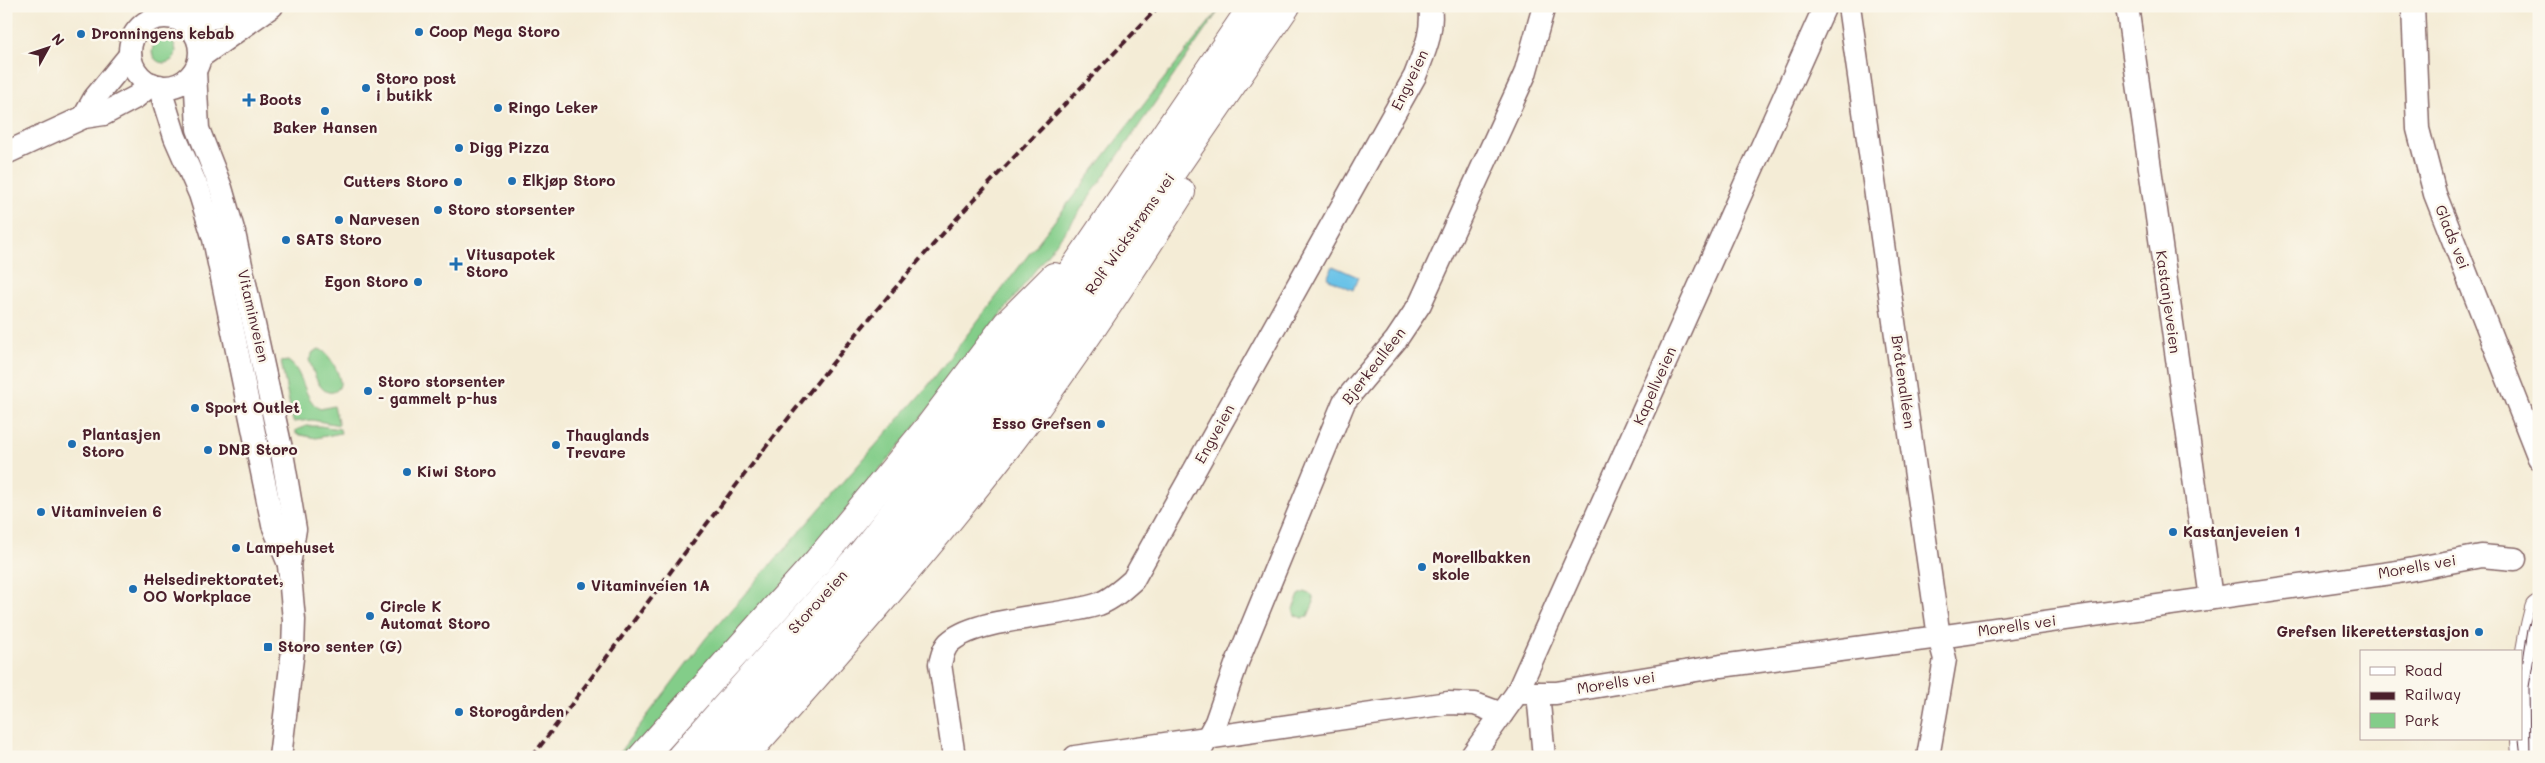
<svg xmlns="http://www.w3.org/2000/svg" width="2545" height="763" font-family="Mali,sans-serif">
  <rect width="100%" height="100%" fill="#fbf7ec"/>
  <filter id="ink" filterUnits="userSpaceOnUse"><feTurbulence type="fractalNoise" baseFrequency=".02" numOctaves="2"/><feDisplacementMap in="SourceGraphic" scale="10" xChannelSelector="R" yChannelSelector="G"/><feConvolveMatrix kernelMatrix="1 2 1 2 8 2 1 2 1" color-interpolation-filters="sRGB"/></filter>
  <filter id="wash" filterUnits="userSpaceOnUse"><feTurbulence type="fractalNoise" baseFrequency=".0096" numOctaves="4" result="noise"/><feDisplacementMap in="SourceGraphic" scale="20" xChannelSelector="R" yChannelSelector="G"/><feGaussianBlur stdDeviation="1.12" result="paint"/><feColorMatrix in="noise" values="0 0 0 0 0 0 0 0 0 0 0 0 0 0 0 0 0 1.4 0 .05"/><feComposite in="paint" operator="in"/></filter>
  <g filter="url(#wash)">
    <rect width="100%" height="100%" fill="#f4ecd6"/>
    <!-- green -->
    <g fill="#83cd89" stroke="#66765a">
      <polygon points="1222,6 1070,225 906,438 801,564 628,757 616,757 706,638 927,387 1155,90"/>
      <circle cx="164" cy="51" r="12"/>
      <path d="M319,349C329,352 339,372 340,382C341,391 330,396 323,389C316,383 313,369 309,360L313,352Z"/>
      <path d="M288,361C305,372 302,399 320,409L334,406L339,425L312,420L293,422L281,362Z"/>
      <polygon points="320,426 340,429 341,433 316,438 296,434 296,430 306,426"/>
      <polygon points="1305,592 1312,595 1314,602 1308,616 1302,618 1295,615 1293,609 1299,595"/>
    </g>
    <!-- water -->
    <polygon fill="#6bc3e8" stroke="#5a718a" points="1333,266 1358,277 1353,290 1327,278"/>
  </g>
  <g filter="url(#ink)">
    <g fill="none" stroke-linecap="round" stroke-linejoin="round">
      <!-- minor casing -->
      <g stroke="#866767" stroke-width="25">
        <g id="minor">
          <polyline points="1849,6 1939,637 1945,659 1928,757"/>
          <polyline points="2127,6 2211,598"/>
          <polyline points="2413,6 2418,129 2435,194 2539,458"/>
          <circle cx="165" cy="52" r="35"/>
          <polyline points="184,23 233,14 258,14"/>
          <polyline points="200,57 272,6"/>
          <polyline points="195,71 198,129 221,188 234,233 282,453 295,529 289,565 294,620 293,650 280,757"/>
          <polyline points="159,86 175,137 200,194 214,239 273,525 289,564"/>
          <polyline points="84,117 94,99 130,55"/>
          <polyline points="6,153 84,117 104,114 136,97 152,84"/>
          <polyline points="1517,693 1556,693 1721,666 1939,637 2398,572 2481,556 2515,559"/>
          <polyline points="1538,693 1544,757"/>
          <path d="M954,757L940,664C942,656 944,646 951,641C980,617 1061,617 1099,604C1112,599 1123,589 1133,580L1415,76C1424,52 1434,32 1430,6"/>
          <polyline points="1075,757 1448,703 1475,704 1502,714"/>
          <polyline points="1197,757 1216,722 1236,665 1344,402 1396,340 1420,304 1525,74 1544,6"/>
          <polyline points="1471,757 1517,693 1825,6"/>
        </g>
      </g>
      <!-- major casing -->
      <g stroke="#866767" stroke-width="30">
        <path id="major" d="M2526,757C2522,707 2526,658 2539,609"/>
      </g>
      <!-- highway casing -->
      <g stroke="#866767" stroke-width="30">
        <g id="highway">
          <polyline points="642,757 818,561 929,427 1007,324 1054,277"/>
          <polyline points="681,757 863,552 1003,373 1253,6"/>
          <polyline points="712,757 880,568 970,458 1098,279 1286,6"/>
          <path d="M743,757C834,656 923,555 1006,448C1069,366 1126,279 1181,192"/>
        </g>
      </g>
      <!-- minor -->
      <use href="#minor" stroke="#fff" stroke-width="22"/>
      <!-- major -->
      <use href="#major" stroke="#fff" stroke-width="28"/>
      <!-- highway -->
      <use href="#highway" stroke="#fff" stroke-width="28"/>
      <!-- tram -->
      <g stroke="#4a1f2b" stroke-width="1">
        <polyline points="2521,673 2528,629 2539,592"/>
        <polyline points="2519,739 2521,757"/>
        <polyline points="2530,757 2529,687 2539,628"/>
      </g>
      <!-- rail -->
      <path stroke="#4a1f2b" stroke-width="4" stroke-dasharray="8 4" stroke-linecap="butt" d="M532,757C657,591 779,421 916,264C994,175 1078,92 1159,6"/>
    </g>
  </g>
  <!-- markers -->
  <g fill="#1f6fb2" stroke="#fbf7ec" stroke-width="2">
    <circle cx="419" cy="32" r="5"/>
    <circle cx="81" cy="34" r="5"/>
    <circle cx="366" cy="88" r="5"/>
    <path d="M246.5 92.5h5v5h5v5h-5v5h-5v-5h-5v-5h5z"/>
    <circle cx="498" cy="108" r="5"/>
    <circle cx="325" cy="111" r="5"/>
    <circle cx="459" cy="148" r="5"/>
    <circle cx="512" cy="181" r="5"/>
    <circle cx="458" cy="182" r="5"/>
    <circle cx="438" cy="210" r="5"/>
    <circle cx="339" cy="220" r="5"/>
    <circle cx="286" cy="240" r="5"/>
    <path d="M453.5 256.5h5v5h5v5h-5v5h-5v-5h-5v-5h5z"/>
    <circle cx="418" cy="282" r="5"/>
    <circle cx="368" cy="391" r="5"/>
    <circle cx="195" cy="408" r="5"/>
    <circle cx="1101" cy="424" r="5"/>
    <circle cx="72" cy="444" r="5"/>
    <circle cx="556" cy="445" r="5"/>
    <circle cx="208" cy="450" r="5"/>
    <circle cx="407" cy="472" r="5"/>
    <circle cx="41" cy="512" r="5"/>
    <circle cx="2173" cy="532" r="5"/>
    <circle cx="236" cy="548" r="5"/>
    <circle cx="1422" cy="567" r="5"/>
    <circle cx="581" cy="586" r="5"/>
    <circle cx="133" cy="589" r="5"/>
    <circle cx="370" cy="616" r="5"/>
    <circle cx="2479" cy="632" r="5"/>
    <rect x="263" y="642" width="10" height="10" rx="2.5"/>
    <circle cx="459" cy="712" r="5"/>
  </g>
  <g text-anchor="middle" stroke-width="5" stroke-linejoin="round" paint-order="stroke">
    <!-- poi labels -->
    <g font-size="15" font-weight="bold" fill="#4a1f2b" stroke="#fbf7ec" text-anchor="start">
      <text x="429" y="37">Coop Mega Storo</text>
      <text x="91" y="39">Dronningens kebab</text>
      <text x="376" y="84">Storo post<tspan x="376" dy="17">i butikk</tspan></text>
      <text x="259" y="105">Boots</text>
      <text x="508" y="113">Ringo Leker</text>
      <text x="325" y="133" text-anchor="middle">Baker Hansen</text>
      <text x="469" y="153">Digg Pizza</text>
      <text x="522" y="186">Elkjøp Storo</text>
      <text x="448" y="187" text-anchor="end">Cutters Storo</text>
      <text x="448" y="215">Storo storsenter</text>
      <text x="349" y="225">Narvesen</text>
      <text x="296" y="245">SATS Storo</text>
      <text x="466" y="260">Vitusapotek<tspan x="466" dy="17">Storo</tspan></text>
      <text x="408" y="287" text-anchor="end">Egon Storo</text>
      <text x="378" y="387">Storo storsenter<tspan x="378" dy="17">- gammelt p-hus</tspan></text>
      <text x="205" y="413">Sport Outlet</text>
      <text x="1091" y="429" text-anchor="end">Esso Grefsen</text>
      <text x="82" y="440">Plantasjen<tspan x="82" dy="17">Storo</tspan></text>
      <text x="566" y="441">Thauglands<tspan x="566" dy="17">Trevare</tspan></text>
      <text x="218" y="455">DNB Storo</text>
      <text x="417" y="477">Kiwi Storo</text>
      <text x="51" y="517">Vitaminveien 6</text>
      <text x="2183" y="537">Kastanjeveien 1</text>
      <text x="246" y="553">Lampehuset</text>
      <text x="1432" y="563">Morellbakken<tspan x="1432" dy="17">skole</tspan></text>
      <text x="143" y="585">Helsedirektoratet,<tspan x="143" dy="17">OO Workplace</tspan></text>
      <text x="591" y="591">Vitaminveien 1A</text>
      <text x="380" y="612">Circle K<tspan x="380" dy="17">Automat Storo</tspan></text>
      <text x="2469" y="637" text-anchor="end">Grefsen likeretterstasjon</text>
      <text x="278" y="652">Storo senter (G)</text>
      <text x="469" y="717">Storogården</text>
    </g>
    <!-- street labels -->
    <g font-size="15" fill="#4a1f2b" stroke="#fbf7ec">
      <text transform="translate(1410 80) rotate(-64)" y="5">Engveien</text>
      <text transform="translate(1130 234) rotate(-55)" y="5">Rolf Wickstrøms vei</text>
      <text transform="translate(2452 237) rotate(68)" y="5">Glads vei</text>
      <text transform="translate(2168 302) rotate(82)" y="5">Kastanjeveien</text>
      <text transform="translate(253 316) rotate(77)" y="5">Vitaminveien</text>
      <text transform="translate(1374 366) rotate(-52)" y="5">Bjerkealléen</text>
      <text transform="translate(1903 382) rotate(82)" y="5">Bråtenalléen</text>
      <text transform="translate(1655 386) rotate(-66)" y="5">Kapellveien</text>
      <text transform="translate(1215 434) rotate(-61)" y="5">Engveien</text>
      <text transform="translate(2417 567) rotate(-10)" y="5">Morells vei</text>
      <text transform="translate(818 602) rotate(-48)" y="5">Storoveien</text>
      <text transform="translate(2017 626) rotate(-8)" y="5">Morells vei</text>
      <text transform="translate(1616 683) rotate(-9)" y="5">Morells vei</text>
    </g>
  </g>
  <!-- margin -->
  <rect width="2545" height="763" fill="none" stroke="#fbf7ec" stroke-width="25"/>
  <!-- legend -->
  <rect x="2360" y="650" width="162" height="90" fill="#fbf7ec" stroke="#b4a19f"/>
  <rect x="2370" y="667" width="25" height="8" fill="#ffffff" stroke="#b4a19f"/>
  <text x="2405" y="676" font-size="15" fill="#4a1f2b">Road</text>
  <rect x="2370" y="692" width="25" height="8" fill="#4a1f2b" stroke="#b4a19f"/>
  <text x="2405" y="700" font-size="15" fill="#4a1f2b">Railway</text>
  <rect x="2370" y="713" width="25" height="15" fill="#83cd89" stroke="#b4a19f"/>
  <text x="2405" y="726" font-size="15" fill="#4a1f2b">Park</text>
  <!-- north arrow -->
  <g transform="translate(48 48) rotate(50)" stroke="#fbf7ec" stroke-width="4" paint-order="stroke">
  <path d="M0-4L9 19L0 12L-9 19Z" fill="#4a1f2b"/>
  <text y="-8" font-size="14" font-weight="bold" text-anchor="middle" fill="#4a1f2b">N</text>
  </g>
</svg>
